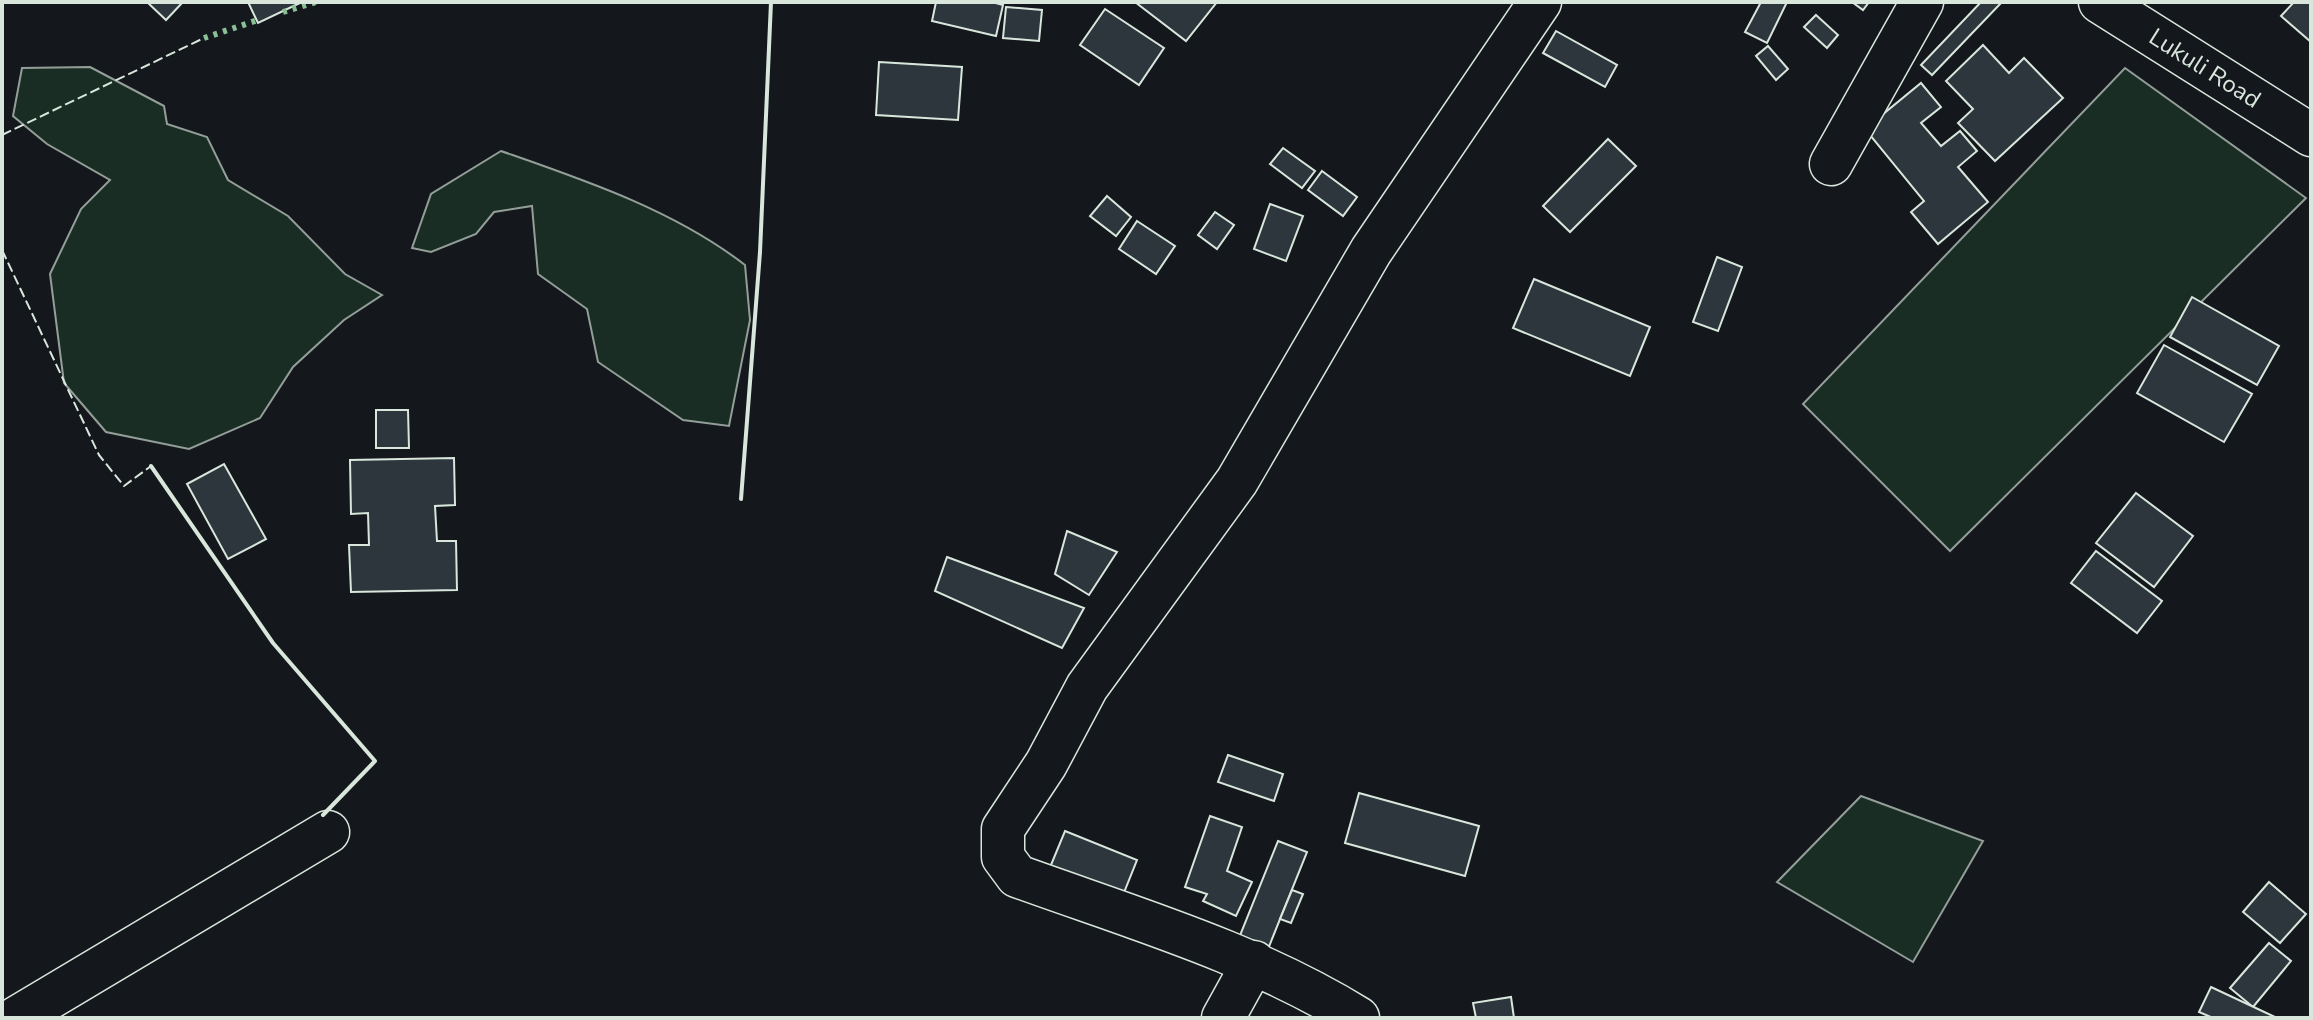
<svg xmlns="http://www.w3.org/2000/svg" width="2313" height="1020" font-family="'Nunito Sans',sans-serif">
  <rect width="100%" height="100%" fill="#14181c"/>
  <!-- green -->
  <g fill="#1a2d24" stroke="#939e99" stroke-width="2">
    <polygon points="90,67 164,106 167,124 207,137 228,180 288,216 345,274 382,295 344,320 293,367 260,418 189,449 106,432 64,383 50,274 81,209 110,180 47,144 13,116 22,68"/>
    <polygon points="2125,68 2306,198 1950,551 1803,404"/>
    <path d="M501,151C584,180 674,210 745,265L750,320L729,426L683,420L598,362L587,309L538,274L532,206L494,212L476,234L431,252L412,248L431,194Z"/>
    <polygon points="1861,796 1983,841 1913,962 1777,882"/>
  </g>
  <!-- building -->
  <g fill="#2c363c" stroke="#d8e6dc" stroke-width="2">
    <polygon points="147,2 183,2 166,20"/>
    <polygon points="248,2 302,2 258,23"/>
    <polygon points="936,2 992,2 1003,5 996,36 932,21"/>
    <polygon points="1135,2 1217,2 1186,41"/>
    <polygon points="1761,2 1787,2 1767,43 1745,32"/>
    <polygon points="1852,2 1869,2 1863,10"/>
    <polygon points="1981,2 2002,2 1932,75 1921,65"/>
    <polygon points="2294,2 2311,2 2311,42 2281,16"/>
    <polygon points="1006,7 1042,10 1039,41 1003,38"/>
    <polygon points="1105,9 1164,48 1139,85 1080,45"/>
    <polygon points="1816,15 1838,35 1827,48 1804,27"/>
    <polygon points="1556,31 1617,65 1605,87 1543,53"/>
    <polygon points="1983,45 2009,73 2024,58 2063,98 1995,161 1958,123 1973,109 1946,81"/>
    <polygon points="1768,46 1788,69 1776,80 1756,56"/>
    <polygon points="879,62 962,67 958,120 876,115"/>
    <polygon points="1921,83 1941,107 1921,123 1941,146 1960,131 1977,151 1958,167 1988,202 1938,244 1911,212 1924,201 1865,129"/>
    <polygon points="1608,139 1636,166 1570,232 1543,206"/>
    <polygon points="1283,148 1315,171 1302,188 1270,164"/>
    <polygon points="1322,171 1357,197 1343,216 1308,190"/>
    <polygon points="1107,196 1131,217 1116,236 1090,216"/>
    <polygon points="1270,204 1303,216 1286,261 1254,249"/>
    <polygon points="1215,212 1234,225 1217,249 1198,235"/>
    <polygon points="1137,221 1175,246 1156,274 1119,249"/>
    <polygon points="1717,257 1742,267 1718,331 1693,322"/>
    <polygon points="1534,279 1650,327 1630,376 1513,328"/>
    <polygon points="2192,297 2279,346 2257,385 2170,337"/>
    <polygon points="2164,345 2252,394 2224,442 2137,393"/>
    <polygon points="376,410 408,410 409,448 376,448"/>
    <polygon points="454,458 455,505 435,506 437,541 456,541 457,590 351,592 349,545 369,545 368,513 351,514 350,460"/>
    <polygon points="224,464 266,539 228,559 187,484"/>
    <polygon points="2136,493 2193,536 2154,587 2096,543"/>
    <polygon points="1067,531 1117,552 1089,595 1055,574"/>
    <polygon points="2096,551 2162,601 2137,633 2071,583"/>
    <polygon points="947,557 1084,608 1062,648 935,591"/>
    <polygon points="1228,755 1283,774 1274,801 1218,782"/>
    <polygon points="1359,793 1479,826 1465,876 1345,843"/>
    <polygon points="1210,816 1242,827 1227,871 1252,882 1236,916 1203,901 1207,894 1185,887"/>
    <polygon points="1065,831 1137,860 1119,905 1046,877"/>
    <polygon points="1278,841 1307,852 1266,954 1237,943"/>
    <polygon points="2269,882 2306,914 2280,943 2243,912"/>
    <polygon points="1292,890 1303,894 1291,923 1280,919"/>
    <polygon points="2269,943 2291,961 2253,1007 2230,988"/>
    <polygon points="2211,987 2277,1018 2213,1018 2199,1012"/>
    <polygon points="1511,997 1514,1018 1476,1018 1473,1003"/>
  </g>
  <g fill="none" stroke-linecap="round" stroke-linejoin="round">
    <!-- minor casing -->
    <g stroke="#d8e6dc" stroke-width="45">
      <g id="minor">
        <path id="s1" d="M2100,2L2311,135"/>
        <polyline points="1831,164 1922,2"/>
        <polyline points="16,1018 328,832"/>
        <polyline points="1223,1018 1254,962"/>
        <path d="M1358,1018C1253,953 1133,918 1017,876L1003,857V829L1046,764L1087,687L1237,481L1371,251L1540,2"/>
      </g>
    </g>
    <!-- minor -->
    <use href="#minor" stroke="#14181c" stroke-width="42"/>
    <!-- hedge -->
    <g stroke="#8ac095" stroke-width="6" stroke-dasharray="4 6" stroke-linecap="butt">
      <polyline points="283,12 316,2"/>
      <polyline points="204,38 261,19"/>
    </g>
    <!-- fence -->
    <g stroke="#d8e6dc" stroke-width="2" stroke-dasharray="10 4" stroke-linecap="butt">
      <polyline points="2,135 204,38"/>
      <polyline points="2,250 99,455 124,486 151,466"/>
    </g>
    <!-- wall -->
    <g stroke="#d8e6dc" stroke-width="4">
      <polyline points="151,466 273,643 375,761 323,815"/>
      <polyline points="741,499 760,252 771,2"/>
    </g>
  </g>
  <g text-anchor="middle" stroke-width="6" stroke-linejoin="round" paint-order="stroke">
    <!-- street labels -->
    <g font-size="24" fill="#d8e6dc" stroke="#14181c">
      <text dy="8" stroke="none"><textPath href="#s1" startOffset="124">Lukuli Road</textPath></text>
    </g>
  </g>
  <!-- border -->
  <rect width="2313" height="1020" fill="none" stroke="#d8e6dc" stroke-width="8"/>
</svg>
